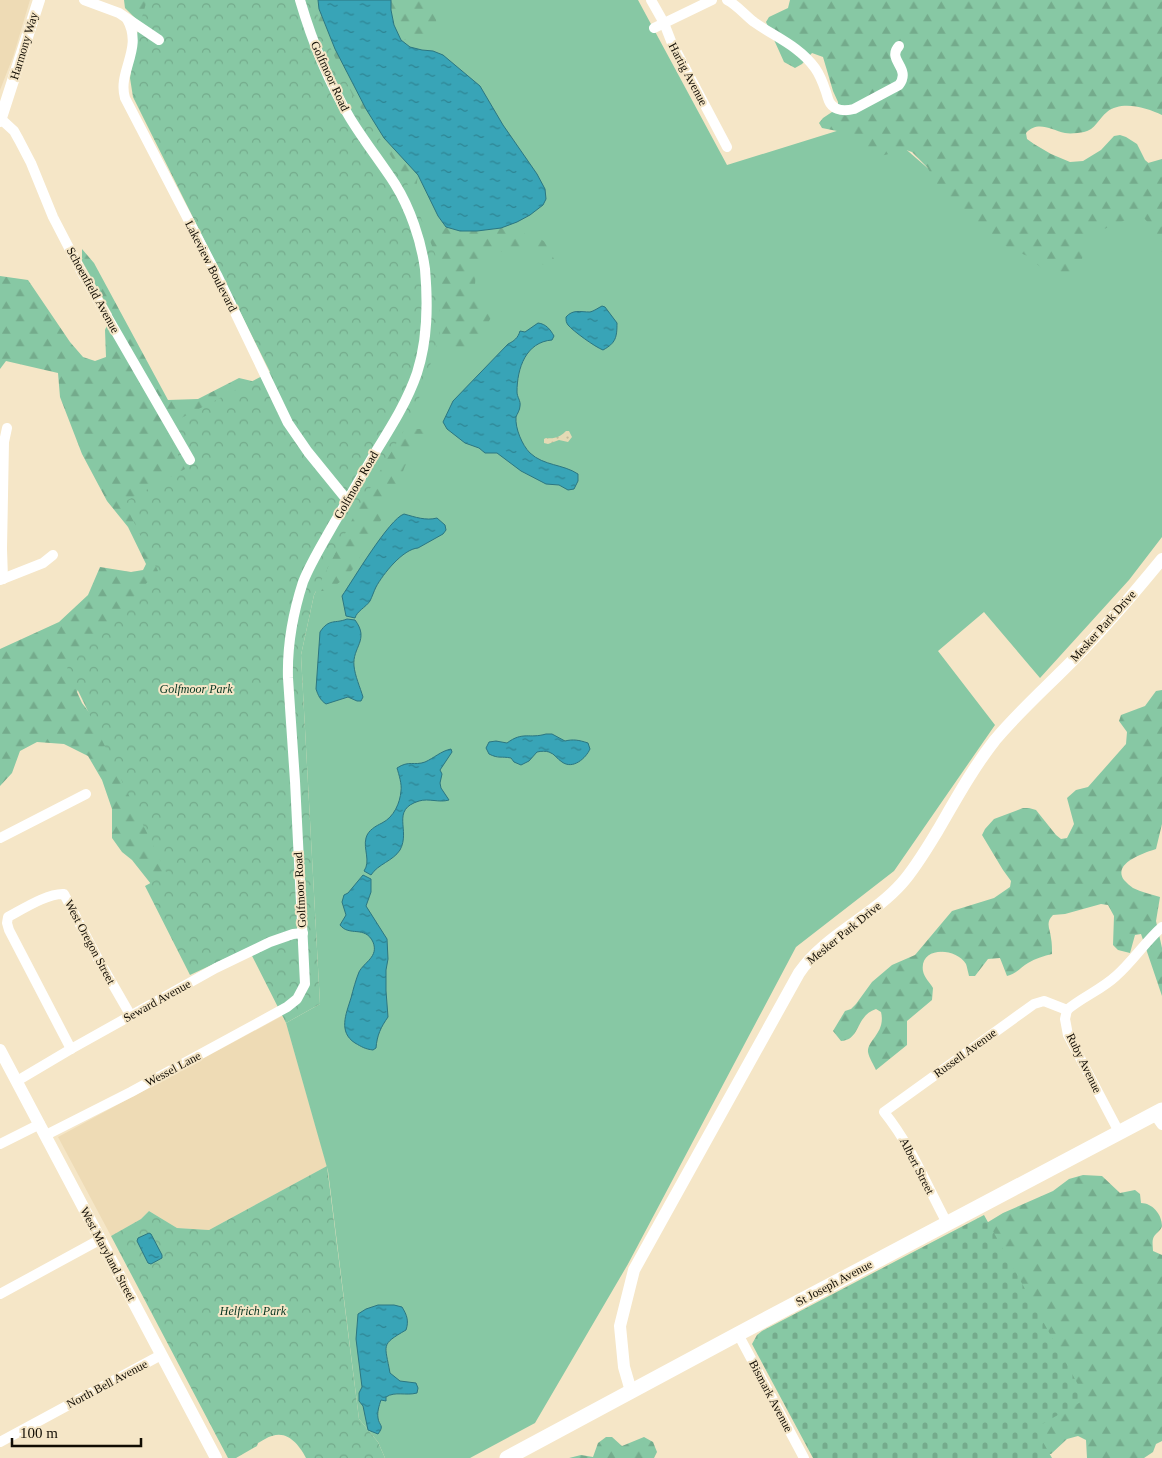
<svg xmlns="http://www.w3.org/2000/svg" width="1162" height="1458" font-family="Georgia,serif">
  <defs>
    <pattern id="forest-firs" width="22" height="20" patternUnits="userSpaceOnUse" patternTransform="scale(1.25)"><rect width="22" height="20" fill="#87c8a4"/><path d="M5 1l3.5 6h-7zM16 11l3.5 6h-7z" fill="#74ab8c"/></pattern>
    <pattern id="sand-dots" width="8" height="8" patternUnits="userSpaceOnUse" patternTransform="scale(1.25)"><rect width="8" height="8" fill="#e4dab5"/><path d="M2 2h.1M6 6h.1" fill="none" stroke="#c3ba9a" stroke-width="1.8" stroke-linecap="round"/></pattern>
    <pattern id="cemetery-stones" width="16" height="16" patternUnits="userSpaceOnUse" patternTransform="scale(1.25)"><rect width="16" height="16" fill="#87c8a4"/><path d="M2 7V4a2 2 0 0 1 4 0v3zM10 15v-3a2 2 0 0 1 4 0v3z" fill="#74ab8c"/></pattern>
    <pattern id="park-crowns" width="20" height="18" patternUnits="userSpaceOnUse" patternTransform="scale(1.25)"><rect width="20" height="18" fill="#87c8a4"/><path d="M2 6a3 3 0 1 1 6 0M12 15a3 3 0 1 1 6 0" fill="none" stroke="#74ab8c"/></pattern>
    <pattern id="water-ripples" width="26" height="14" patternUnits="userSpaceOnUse" patternTransform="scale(1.25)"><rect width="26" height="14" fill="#38a4b7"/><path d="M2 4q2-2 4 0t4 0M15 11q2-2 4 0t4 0" fill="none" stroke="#2e8493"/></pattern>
  </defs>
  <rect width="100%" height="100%" fill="#f5e6c7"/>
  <!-- built -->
  <g fill="#eedbb5">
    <polygon points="0,0 30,0 13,57 0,90"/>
    <polygon points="282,1016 286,1023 327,1166 209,1230 177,1228 149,1211 141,1219 111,1236 58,1137"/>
  </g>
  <!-- grass -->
  <polygon fill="#87c8a4" points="315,0 638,0 727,165 872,120 997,228 1120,171 1162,159 1162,537 1129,580 1040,678 984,612 938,651 995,725 894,871 796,947 628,1264 535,1423 470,1458 385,1458 378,1442 359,1419 328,1171 286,1023 320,1004 301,655 314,595 355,514 352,94"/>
  <!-- forest -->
  <g fill="url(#forest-firs)">
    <path d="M124,0H318L319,10L335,49L366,109L384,138L418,175L416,189L411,191L420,235H439L446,227L460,231L501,228L517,222C521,230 523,237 534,235L545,242L554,259L551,265L546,266L540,263L529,249L498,252L476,268L475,285L492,316L482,333L481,339L479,345L474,349L456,350L436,348L427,341L399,434L416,429H422L426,434L417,452L405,466L393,497L389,502L384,515L353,569L344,579L329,590L323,591L291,592L82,680L77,692L82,703L98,724L178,894L166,903L132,860L122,852L112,838V809L102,780L88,756L64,744L37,742L20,751L12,773L0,786V649L59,622L88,595L100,567L131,572L143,570L146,564L128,527L107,501L82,454L60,397L58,373L6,361L0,369V276L28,280L70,342L83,357L95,361L106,357L105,330L112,314L82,261V249L94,263L168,400L198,399L239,378L256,382L295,425L143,26L125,8Z"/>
    <path d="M391,0H430C445,36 433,36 401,40C394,25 391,17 391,0Z"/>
    <path d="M790,0H1162V115C1147,108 1122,100 1107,112C1099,118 1095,130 1084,132C1079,133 1070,134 1065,133C1051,130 1038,120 1026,133L1027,139L1034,144L1051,154L1070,162L1083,161L1101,150L1114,136L1120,135L1126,137L1137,144L1145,160L1160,173L1162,178V252L1153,239L1152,227L1144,218L1138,217L1126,220L1092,234L1086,245L1079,270L1073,274L1054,275L1043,270L1030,257L1008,248L999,240L976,230L966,222L949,204L927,167L912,152L906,150L876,157L847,133L822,128L819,123L823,118L838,108V102L833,91L823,57L812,53L802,64L795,68L784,62L766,22L769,17L788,8Z"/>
    <path d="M1162,690V824L1156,849C1144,853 1112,863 1124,880C1127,883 1130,886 1133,888C1141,892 1151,894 1160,897L1156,921L1162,948V996L1141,934L1135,935L1130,953L1118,950L1113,945L1114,916L1108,905L1101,904L1065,914L1053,915C1045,923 1050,928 1051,938C1052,943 1052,949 1052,954C1044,956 1036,958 1028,963C1021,967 1016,974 1007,976L1000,958L988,959L975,976H969C968,972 967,967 966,964C956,947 919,946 923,971C924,977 930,983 933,988L932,1000L907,1021V1045L876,1070C874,1065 869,1058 868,1052C867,1040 886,1033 881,1012L876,1009C855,1016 861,1040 841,1041L833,1031L845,1011L851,1009L856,1004L872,982L892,965L915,955L952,911L994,898L1010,887L1011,881L1003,870L982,835L985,829L994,819L1023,808H1029L1036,810L1056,835L1061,839L1067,838L1074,824L1067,798L1076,790L1088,787L1126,744L1127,732L1119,721L1121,715L1145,706L1156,691Z"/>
    <path d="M1083,1175L1102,1176L1120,1193L1135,1190L1140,1194L1141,1203C1152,1203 1162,1214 1162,1226C1161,1231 1154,1234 1153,1239C1152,1242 1153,1248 1153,1251L1162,1255V1441L1156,1444L1153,1452L1144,1458H1087L1086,1440L1078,1436L1067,1439L1051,1454H1043L1036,1450L975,1230L1003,1213L1053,1191L1069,1179Z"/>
    <polygon points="606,1437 612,1437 622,1446 644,1437 653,1442 657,1452 654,1458 569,1458 581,1455 593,1457 598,1443"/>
  </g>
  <!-- sand -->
  <path fill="url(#sand-dots)" d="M566,431H569L572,437L568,442L559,440L548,444L544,443V439L546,438C555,439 560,437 566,431Z"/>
  <!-- cemetery -->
  <polygon fill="url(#cemetery-stones)" points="984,1215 1086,1399 1035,1428 1052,1458 813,1458 752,1344 757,1335 762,1331"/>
  <!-- park -->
  <g fill="url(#park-crowns)">
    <polygon points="147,0 315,0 319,23 352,94 406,180 438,261 440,336 414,413 355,514 314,595 301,655 320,1004 286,1023 248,948 190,975 145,886 167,874 67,668 158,571 124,502 185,469 164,427 270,372 133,97 130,78 137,34"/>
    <path d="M327,1166L359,1419L378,1442L385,1458H306C300,1446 288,1430 272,1436C267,1437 262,1441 258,1443L257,1446L236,1458H228L111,1236L141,1219L149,1211L177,1228L209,1230Z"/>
  </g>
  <!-- water -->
  <g fill="url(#water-ripples)" stroke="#2c7681">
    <polygon points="318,0 391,0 391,10 394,25 401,40 410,47 422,50 433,51 443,55 480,86 503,125 537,174 545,189 546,199 543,205 530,215 517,222 501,228 477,231 460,231 446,227 438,216 418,175 384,138 366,109 335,49 319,9"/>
    <path d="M602,306L605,307L617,323C617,337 616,343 603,350C595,347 573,331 568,325C566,322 566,321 566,317C573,309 580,312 590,312C594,311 598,308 602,306Z"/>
    <path d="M538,323C546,324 550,329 554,336L552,340C526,342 517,368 517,392C517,397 521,401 520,406C520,410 517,414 516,417C515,428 522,445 530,453C544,466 563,464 578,474V481L574,489L568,490L559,485L546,484L521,471L497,453H485L479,448L465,443L447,429L443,422L453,401L508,344C514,341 518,338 520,331L525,332Z"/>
    <path d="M404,514C415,517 426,521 437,518L445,525L446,530L443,534L418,548C403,549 383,574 376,587C374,591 372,597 370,601C365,608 357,611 355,618L346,616L342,596C353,580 389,519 404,514Z"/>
    <path d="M347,619L355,620C370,640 352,647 354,666C355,676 360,687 363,697L361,701H357L348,697L326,704C320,700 318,695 316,689L320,632C329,618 335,624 347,619Z"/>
    <path d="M546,734H552L565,741C573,739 579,740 588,743L590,749C586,758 573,770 562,762C557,759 555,754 549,752C546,751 541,751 537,752L529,761L521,765L514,762L511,758C501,756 499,759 489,754L486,748L489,742L496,741L507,743C523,731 529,739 546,734Z"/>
    <path d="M451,749L452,752L440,770L442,774L440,783L441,788L449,800C439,803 429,798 419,801C390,810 411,830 400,850C393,861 378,864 371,875L364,871C371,861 363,849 366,838C368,830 376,826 382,823C394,817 400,803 401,791C402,784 399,775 397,768C409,760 414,766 425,762C434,758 441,751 451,749Z"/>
    <path d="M363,875L371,879V892L366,906L387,939L388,959L386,970V991L388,1017C381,1027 377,1035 376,1048L373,1050C365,1049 362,1047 355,1043C338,1032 346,1014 351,998C353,990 356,979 359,972C364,962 379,957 373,942C365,925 349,937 340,925L346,915L342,902L344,895L348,893Z"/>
    <polygon points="149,1233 151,1234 162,1255 162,1258 151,1264 148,1263 137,1241 138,1238"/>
    <path d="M378,1305H394L402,1307C407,1315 409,1321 406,1330C380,1345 385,1344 390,1373L400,1381L416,1383L418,1388L417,1393C406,1396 395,1391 386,1397V1401L381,1400C379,1406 377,1412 378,1418C379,1426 385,1425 378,1434L368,1430L363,1406L359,1401V1393L362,1387L356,1339L358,1314L366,1309Z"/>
  </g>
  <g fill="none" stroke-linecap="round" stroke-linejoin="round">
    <!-- minor -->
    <g stroke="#fff" stroke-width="10">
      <polyline points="84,0 119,13 159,40"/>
      <polyline points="651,0 664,23 671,41 727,147"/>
      <path d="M727,0C737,5 745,15 754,22C775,37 799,46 815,68C820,75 823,83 826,92C827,95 828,100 830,103C835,111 846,111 854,109L899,85C912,68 886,60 899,46"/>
      <path d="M127,19C144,49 117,71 125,98L217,275L288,423L308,452L347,500"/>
      <polyline points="654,28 712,0"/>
      <polyline points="1,119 14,131 19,140 31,163 53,217 82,273 190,460"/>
      <polyline points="3,579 2,549 4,442 7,428"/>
      <polyline points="0,580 43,563 53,555"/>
      <polyline points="0,838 86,794"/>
      <polyline points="1067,1010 1065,1019 1068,1035 1119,1132"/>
      <path d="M1067,1010C1082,997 1101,990 1116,976C1133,961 1145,942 1162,927"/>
      <path d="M71,1049L9,930L7,923L8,917C23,909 48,893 64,894L97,957L131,1016"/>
      <polyline points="17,1081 71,1049 216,968 270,942 293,934 303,933"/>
      <polyline points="1154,1114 1162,1125"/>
      <path d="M46,1135L131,1092L287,1007L297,999L305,984L295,781L288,678C287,645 293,613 303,582C311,562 323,543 333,525C347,501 361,477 375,453C391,427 407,402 417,373C428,339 428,304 425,269C421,240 410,208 395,184C380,161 364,141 350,118C328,81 312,41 300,0"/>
      <polyline points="0,1144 40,1124"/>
      <path d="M947,1223C926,1184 912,1147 884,1112L1034,1004L1044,1001L1067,1010"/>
      <polyline points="0,1294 101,1239"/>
      <polyline points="738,1334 804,1458"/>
      <polyline points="0,1442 161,1355"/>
    </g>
    <!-- tertiary -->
    <g stroke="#fff" stroke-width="12">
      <polyline points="0,121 39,0"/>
      <polyline points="0,1050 216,1458"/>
      <path d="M631,1391L624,1367L620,1326L634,1270L799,973C825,935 872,917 902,883C916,867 927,848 938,830C956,799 973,768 995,740C1020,710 1050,684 1077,656C1107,625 1135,592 1162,559"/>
    </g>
    <!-- primary -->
    <polyline stroke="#fff" stroke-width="15" points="507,1458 738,1334 1162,1110"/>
  </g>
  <g text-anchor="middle" stroke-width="4" stroke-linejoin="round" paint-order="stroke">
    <!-- street labels -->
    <g font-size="12" fill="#110c03" stroke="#f5e6c7">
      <text transform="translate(24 46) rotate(-73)" y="4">Harmony Way</text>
      <text transform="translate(688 74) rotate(62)" y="4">Hartig Avenue</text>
      <text transform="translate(330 76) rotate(65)" y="4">Golfmoor Road</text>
      <text transform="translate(211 266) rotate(63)" y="4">Lakeview Boulevard</text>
      <text transform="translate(93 290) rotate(61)" y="4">Schoenfield Avenue</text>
      <text transform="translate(356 485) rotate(-60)" y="4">Golfmoor Road</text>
      <text transform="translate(1103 626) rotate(-48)" y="4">Mesker Park Drive</text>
      <text transform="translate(300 890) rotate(-93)" y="4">Golfmoor Road</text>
      <text transform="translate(844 933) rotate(-39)" y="4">Mesker Park Drive</text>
      <text transform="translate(90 942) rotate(62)" y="4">West Oregon Street</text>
      <text transform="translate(157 1001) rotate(-29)" y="4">Seward Avenue</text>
      <text transform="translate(965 1053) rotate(-36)" y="4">Russell Avenue</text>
      <text transform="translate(1084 1063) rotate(64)" y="4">Ruby Avenue</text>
      <text transform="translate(173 1069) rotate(-28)" y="4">Wessel Lane</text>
      <text transform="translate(917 1166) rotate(63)" y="4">Albert Street</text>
      <text transform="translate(108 1254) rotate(62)" y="4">West Maryland Street</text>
      <text transform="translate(834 1283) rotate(-28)" y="4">St Joseph Avenue</text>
      <text transform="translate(107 1384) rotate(-28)" y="4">North Bell Avenue</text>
      <text transform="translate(771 1396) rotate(62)" y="4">Bismark Avenue</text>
    </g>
    <!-- park labels -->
    <g font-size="12" font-style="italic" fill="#053420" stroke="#f5e6c7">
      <text x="196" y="693">Golfmoor Park</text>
      <text x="253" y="1315">Helfrich Park</text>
    </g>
  </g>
  <!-- scale -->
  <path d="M12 1438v8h129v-8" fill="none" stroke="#110c03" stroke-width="2.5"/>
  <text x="20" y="1438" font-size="15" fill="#110c03" stroke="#f5e6c7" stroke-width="4" paint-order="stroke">100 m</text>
</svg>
